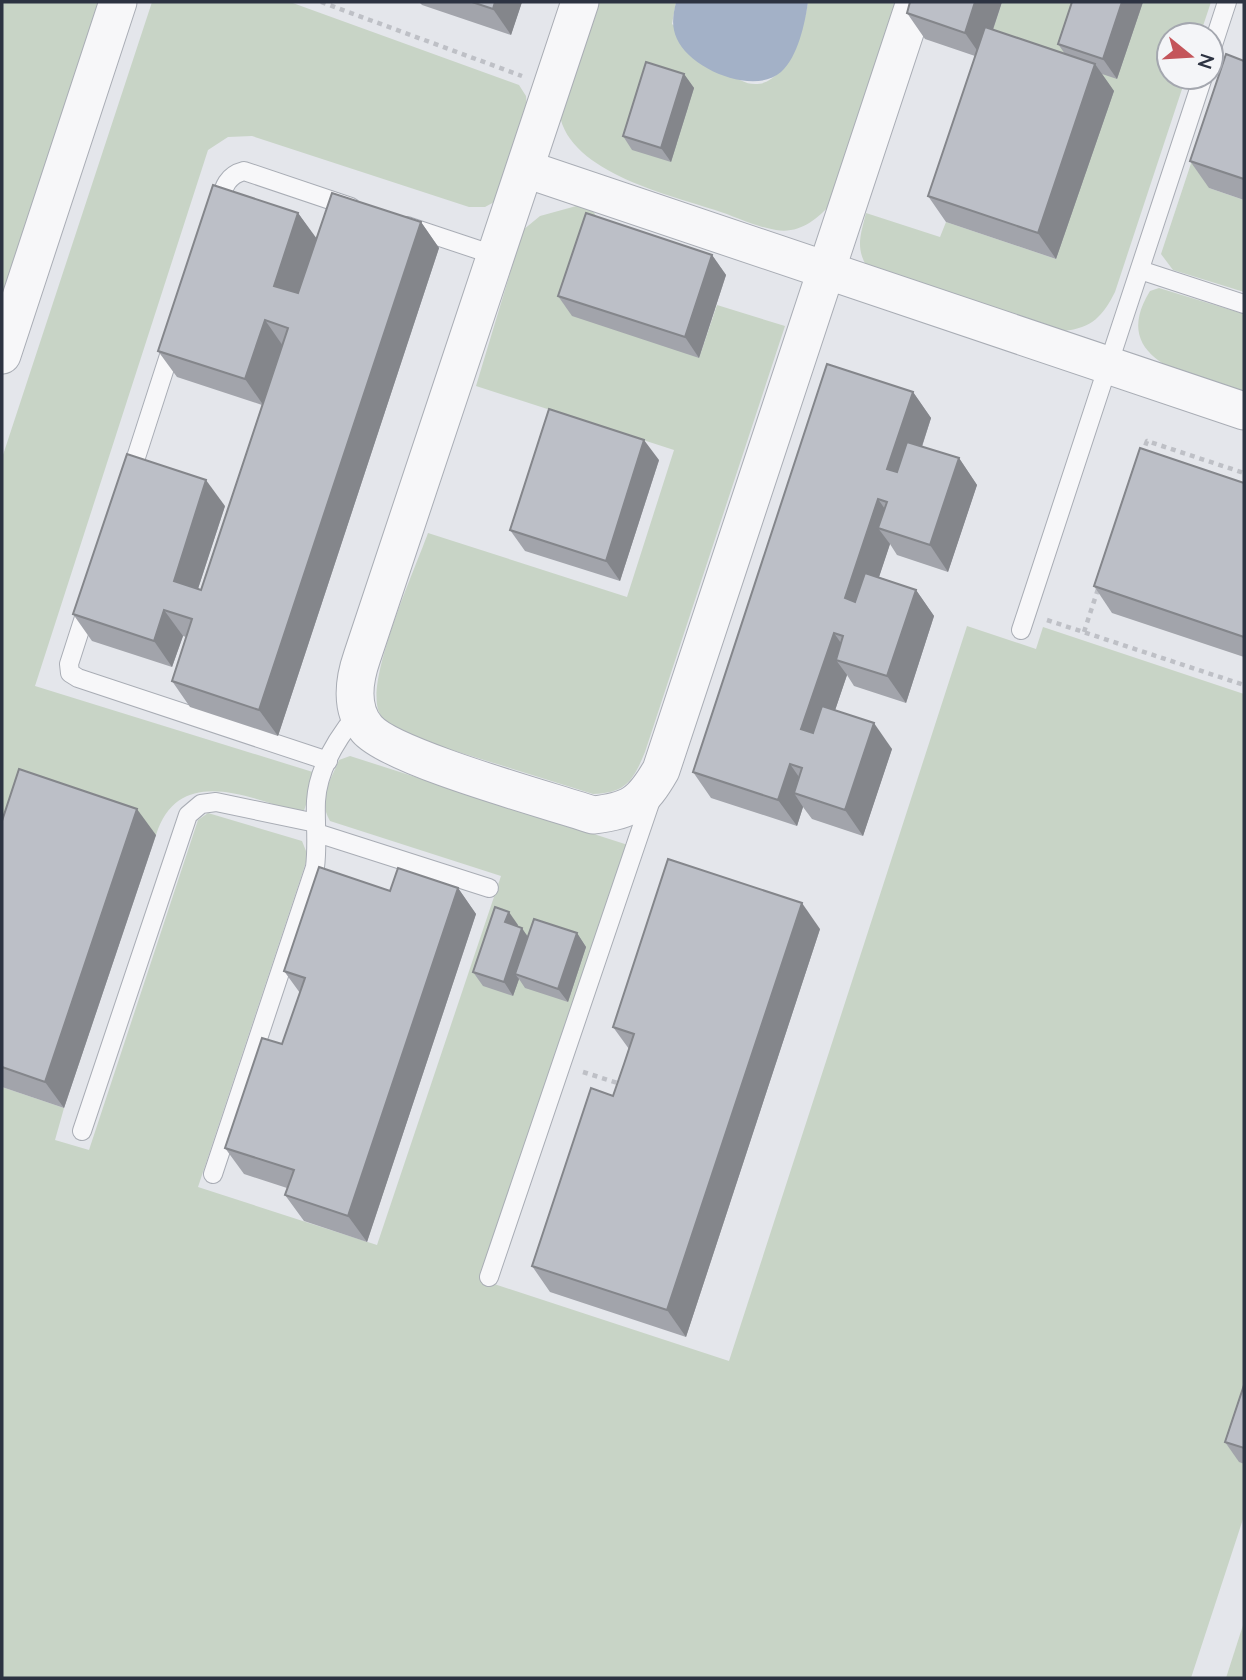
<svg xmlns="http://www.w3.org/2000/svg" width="1246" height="1680" font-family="Lato,sans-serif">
  <rect width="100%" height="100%" fill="#e4e6eb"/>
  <!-- green -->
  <g fill="#c8d4c6">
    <polygon points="2,2 105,2 2,323"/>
    <path d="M152,2H290L519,85L526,96L527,108L496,201L485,207H469L252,136L228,137L208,150L35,686L316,773L303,814C251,798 179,763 156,835L2,903V458Z"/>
    <path d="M595,2H676L672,24C692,40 718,68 740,80C782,102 804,30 808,2H897L831,204C816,220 799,234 776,230C756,227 734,216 715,210C666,194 562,170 559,108Z"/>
    <path d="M1002,2H1211L1200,35H1169V77H1186L1115,292C1103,316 1092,328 1064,331L867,267C855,247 861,234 866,213L940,237L946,222L1056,259L983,59Z"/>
    <polygon points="1219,79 1209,188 1244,200 1244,292 1173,270 1161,254"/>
    <path d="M580,205L592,210L699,358L717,305L785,326L645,752C633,781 626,793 593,794L407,736C396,730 384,724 379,712C365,680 415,569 428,533L627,597L674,450L476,386L523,230L540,216Z"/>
    <path d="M1159,288L1244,314V394C1196,378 1106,362 1150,291Z"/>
    <path d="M967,626L1036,649L1043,627L1244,694V1448L1240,1462L1244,1464V1516L1191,1678H2V1087L64,1108L55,1140L89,1150L198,820L208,813L302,841L308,856L198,1187L377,1245L501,876L330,821C317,799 330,782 339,760L350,756L628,845L482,1280L729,1361Z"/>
    <polygon points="1244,1622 1244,1678 1226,1678"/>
  </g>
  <!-- water -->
  <path fill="#a3b1c7" d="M676,2H808C805,23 798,57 781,72C754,96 690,69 677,39C671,26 673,16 676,2Z"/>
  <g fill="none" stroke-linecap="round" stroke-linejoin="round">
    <!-- service casing -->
    <g stroke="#a9adb5" stroke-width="20">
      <g id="service">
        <polyline points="1211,51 1227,2"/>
        <path d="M217,210C223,192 224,176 244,171L351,207"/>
        <polyline points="407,226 497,256"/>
        <polyline points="1140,270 1244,304"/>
        <polyline points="129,479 173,343"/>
        <polyline points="88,605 69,664 70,673 78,678 328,761"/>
        <polyline points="1021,630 1203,77"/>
        <polyline points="317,833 489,888"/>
        <polyline points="82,1131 188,815 201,804 216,802 316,823"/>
        <path d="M213,1174L315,867C318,844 315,823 316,801C318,768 338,737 358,713"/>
        <polyline points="489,1277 652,797"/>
      </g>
    </g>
    <!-- minor casing -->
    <g stroke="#a9adb5" stroke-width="39">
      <g id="minor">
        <path d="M580,2L362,657C354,680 350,709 367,729C392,758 548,800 593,815C631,811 642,803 661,770L915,2"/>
        <polyline points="526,169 1244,411"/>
        <polyline points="2,355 118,2"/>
      </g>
    </g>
    <!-- path -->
    <g stroke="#bec0c6" stroke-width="4.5" stroke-dasharray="5 5" stroke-linecap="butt">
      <polyline points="321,2 522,76"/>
      <polyline points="1142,455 1147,441 1244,473"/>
      <polyline points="1047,620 1244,685"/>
      <polyline points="1084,632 1099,586"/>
      <polyline points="583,1072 621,1084"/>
    </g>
    <!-- service -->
    <use href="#service" stroke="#f7f7f9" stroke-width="18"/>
    <!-- minor -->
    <use href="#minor" stroke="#f7f7f9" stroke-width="37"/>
  </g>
  <!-- wall -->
  <g fill="#a2a4ab">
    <polygon points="419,2 522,2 511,35 422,5"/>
    <polygon points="910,2 1002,2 993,30 1065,54 1058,44 1072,2 1143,2 1117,79 1102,74 1114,91 1056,259 946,222 928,196 975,56 925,39 907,13"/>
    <polygon points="1244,61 1244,200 1209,188 1190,161"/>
    <polygon points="684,74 694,88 671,162 632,150 623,136"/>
    <polygon points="298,213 316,239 421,222 439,248 278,736 190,707 172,681 186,637 183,636 172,667 92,641 73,614 225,506 198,589 201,590 262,405 177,377 158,351"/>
    <polygon points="712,255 726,275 699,358 572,316 558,296"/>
    <polygon points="913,392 931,418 922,447 959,458 977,485 948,572 897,555 890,544 879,577 916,590 934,616 906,703 854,686 847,675 835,710 892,749 863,836 812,819 803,807 797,826 711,798 693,772"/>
    <polygon points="659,460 620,581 525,551 510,530"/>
    <polygon points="1244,483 1244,657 1112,613 1094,586"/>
    <polygon points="2,821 156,835 64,1108 2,1087"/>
    <polygon points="458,888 476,914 367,1242 304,1221 285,1195 287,1188 244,1174 225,1148 282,1044 300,993 284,971 390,891"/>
    <polygon points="518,925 518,926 528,936 577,933 586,947 568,1002 525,988 519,979 513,996 483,986 473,972"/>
    <polygon points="820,929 686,1337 550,1292 532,1266 613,1096 629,1049 613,1027"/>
    <polygon points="1244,1385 1244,1464 1239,1462 1225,1442"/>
  </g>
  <!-- shaded-wall -->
  <g fill="#84868b">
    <polygon points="495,2 522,2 511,35 493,9"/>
    <polygon points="975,2 1002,2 983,59 965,33"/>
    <polygon points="1122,2 1143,2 1117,79 1103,59"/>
    <polygon points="1095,64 1114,91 1056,259 1038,233"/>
    <polygon points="684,74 694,88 671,162 661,148"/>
    <polygon points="298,213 317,239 293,312 274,286"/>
    <polygon points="421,222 439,248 278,736 259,710"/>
    <polygon points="712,255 726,275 699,358 685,337"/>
    <polygon points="265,320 283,346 264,406 245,379"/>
    <polygon points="913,392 931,418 906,495 887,469"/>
    <polygon points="644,440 659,460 620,581 606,561"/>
    <polygon points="959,458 977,485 948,572 930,545"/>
    <polygon points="206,480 225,506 192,607 174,581"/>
    <polygon points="878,499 896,525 878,528 890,544 863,625 845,598"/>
    <polygon points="916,590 934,616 906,703 887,676"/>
    <polygon points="164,610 183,636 172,667 154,641"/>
    <polygon points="834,633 852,659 836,660 847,675 820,755 801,729"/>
    <polygon points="874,723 892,749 863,836 845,810"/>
    <polygon points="790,764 808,790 794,793 803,807 797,826 778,800"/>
    <polygon points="137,809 156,835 64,1108 45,1082"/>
    <polygon points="458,888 476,914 367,1242 348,1216"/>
    <polygon points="802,903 820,929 686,1337 667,1310"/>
    <polygon points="509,912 518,925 515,936 505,922"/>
    <polygon points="522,928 531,942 515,974 519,979 513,996 504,982"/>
    <polygon points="577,933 586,947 568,1002 558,989"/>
  </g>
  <!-- building -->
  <g fill="#bcbfc7" stroke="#84868b" stroke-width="2">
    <polygon points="472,2 495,2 493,9"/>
    <polygon points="910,2 975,2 965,33 907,13"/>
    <polygon points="1072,2 1122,2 1103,59 1058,44"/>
    <polygon points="985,27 1095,64 1038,233 928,196"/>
    <polygon points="1226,54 1244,61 1244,179 1190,161"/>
    <polygon points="646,62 684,74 661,148 623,136"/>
    <polygon points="213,185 298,213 274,286 298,293 332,193 421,222 259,710 172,681 192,619 164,610 154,641 73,614 127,454 206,480 174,581 201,590 288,328 265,320 245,379 158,351"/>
    <polygon points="586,213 712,255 685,337 558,296"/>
    <polygon points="827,364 913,392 887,469 897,472 907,442 959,458 930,545 878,528 887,502 878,499 845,598 855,602 865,573 916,590 887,676 836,660 843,636 834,633 801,729 813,733 822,706 874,723 845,810 794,793 802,768 790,764 778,800 693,772"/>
    <polygon points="549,409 644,440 606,561 510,530"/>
    <polygon points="1140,448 1244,483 1244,637 1094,586"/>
    <polygon points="19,769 137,809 45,1082 2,1067 2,821"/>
    <polygon points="668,859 802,903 667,1310 532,1266 591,1088 613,1096 624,1064 634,1034 613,1027"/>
    <polygon points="319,867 390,891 398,868 458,888 348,1216 285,1195 294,1170 225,1148 262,1038 282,1044 305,978 284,971"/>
    <polygon points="495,907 509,912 505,922 522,928 504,982 473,972"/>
    <polygon points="534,919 577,933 558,989 515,974"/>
    <polygon points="1244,1385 1244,1448 1225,1442"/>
  </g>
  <!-- border -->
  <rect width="1246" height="1680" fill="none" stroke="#2d3342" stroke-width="7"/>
  <!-- north arrow -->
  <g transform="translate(1190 56) rotate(108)"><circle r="33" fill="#f4f5f8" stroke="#a4a7af" stroke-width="2"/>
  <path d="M0-5L12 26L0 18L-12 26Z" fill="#c4555b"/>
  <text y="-10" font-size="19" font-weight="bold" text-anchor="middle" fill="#2d3342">N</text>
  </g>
</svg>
